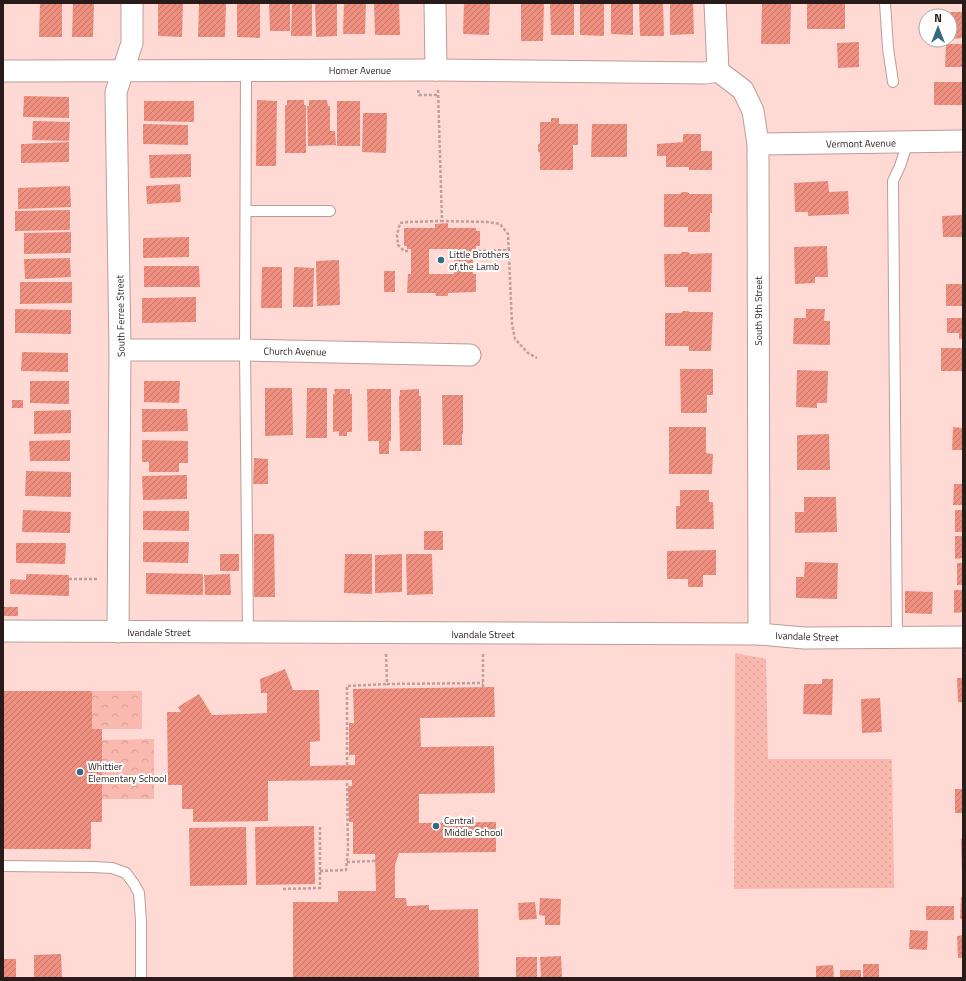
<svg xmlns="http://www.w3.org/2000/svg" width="966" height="981" font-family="'Titillium Web',sans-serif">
  <defs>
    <pattern id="grass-dots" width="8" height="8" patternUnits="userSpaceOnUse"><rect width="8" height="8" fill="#f9b9af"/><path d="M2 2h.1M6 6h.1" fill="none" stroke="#d59e96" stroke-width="1.8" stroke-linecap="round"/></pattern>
    <pattern id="park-crowns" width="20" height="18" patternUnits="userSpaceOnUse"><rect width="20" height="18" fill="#f9b9af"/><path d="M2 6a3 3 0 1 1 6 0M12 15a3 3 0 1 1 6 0" fill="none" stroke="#d59e96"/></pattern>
    <pattern id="building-hatch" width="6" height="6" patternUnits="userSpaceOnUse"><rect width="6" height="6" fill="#ee8f80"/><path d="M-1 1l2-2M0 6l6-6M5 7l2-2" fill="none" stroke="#c17468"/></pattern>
  </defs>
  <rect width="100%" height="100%" fill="#ffdad4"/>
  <!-- grass -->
  <polygon fill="url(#grass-dots)" points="735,653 766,659 768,759 892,759 894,888 734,889"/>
  <!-- park -->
  <g fill="url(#park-crowns)">
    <rect x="92" y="691" width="50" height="38"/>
    <polygon points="154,739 154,799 102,799 102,740"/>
  </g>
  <!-- building -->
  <g fill="url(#building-hatch)" fill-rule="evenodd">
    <polygon points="40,3 62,3 62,37 39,37"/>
    <polygon points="73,3 94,3 93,37 72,37"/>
    <polygon points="158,3 183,3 182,37 158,36"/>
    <polygon points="199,3 226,3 225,37 198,37"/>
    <polygon points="237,3 260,3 260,38 237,37"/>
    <polygon points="269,3 290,3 290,31 270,31"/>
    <polygon points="292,3 312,3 312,36 291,36"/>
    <polygon points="315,3 337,3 337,36 316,37"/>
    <polygon points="344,3 366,3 365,34 343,34"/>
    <polygon points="374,3 399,3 400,35 375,35"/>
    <polygon points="464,3 490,3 489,35 463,34"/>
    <polygon points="521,3 544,3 543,41 521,41"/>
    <polygon points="550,3 574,3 574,35 551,35"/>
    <polygon points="580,3 604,3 604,36 580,35"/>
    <polygon points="611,3 633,3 633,35 611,34"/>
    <polygon points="639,3 663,3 664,36 640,36"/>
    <polygon points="670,3 693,3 694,34 670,35"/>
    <polygon points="762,3 791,3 790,44 761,44"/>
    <rect x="807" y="3" width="38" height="26"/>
    <polygon points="950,12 963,12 963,38 950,39"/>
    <polygon points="859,42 859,67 838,68 837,43"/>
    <polygon points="946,44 963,44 963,67 945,67"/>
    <rect x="934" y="82" width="29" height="23"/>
    <polygon points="24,96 69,97 69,118 23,117"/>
    <polygon points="257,100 277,101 276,166 256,166"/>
    <polygon points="287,100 304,100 304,105 306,105 306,153 285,153 285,105 287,105"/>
    <polygon points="309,100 327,100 328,106 330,106 330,131 335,131 336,145 308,146 307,106 309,106"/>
    <polygon points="144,101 194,101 194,122 144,121"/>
    <rect x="337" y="101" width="23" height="45"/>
    <polygon points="363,113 387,113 386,153 362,152"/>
    <polygon points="551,118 559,118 559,124 578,124 578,145 573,145 573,170 540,170 540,153 538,151 538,145 540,143 540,122 551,122"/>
    <polygon points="33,121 70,122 69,141 32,140"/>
    <polygon points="143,124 188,125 188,145 143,144"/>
    <polygon points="592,124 627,124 627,157 591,157"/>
    <polygon points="683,134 701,134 701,151 712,151 712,170 689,170 689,167 666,167 666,156 657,156 657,144 683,142"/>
    <polygon points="69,142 69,162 21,163 21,144"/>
    <polygon points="191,154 191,177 150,178 149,155"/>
    <polygon points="828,181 829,192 848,191 849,214 808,216 808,212 795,212 794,183"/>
    <polygon points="180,184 181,202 147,204 146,186"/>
    <polygon points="70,186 71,207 18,209 18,188"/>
    <polygon points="682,192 687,192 690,194 712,194 712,213 710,213 710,232 688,232 688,227 664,227 664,194 680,194"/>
    <polygon points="70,210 70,230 15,231 15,211"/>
    <polygon points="963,215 963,237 943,237 942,216"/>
    <path d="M448,223V228H476V231H480V246H476V249H473V274H476V292L448,293V296H436L435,293H407L408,274H411V249H407V246H404V228H435V224ZM429,249H454V274H429Z"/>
    <polygon points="71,232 71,253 24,254 24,233"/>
    <polygon points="189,237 189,257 143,258 143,238"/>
    <polygon points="827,246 828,277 815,277 815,283 795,284 794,247"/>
    <polygon points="682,252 688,252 690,254 712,253 711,292 688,292 688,287 665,287 664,254 680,254"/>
    <polygon points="70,258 71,277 25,279 24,259"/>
    <polygon points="339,260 340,305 317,306 316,261"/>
    <polygon points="144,266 199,266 200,287 144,287"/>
    <polygon points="262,267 282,267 282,308 261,308"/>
    <polygon points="294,267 314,268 313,307 293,307"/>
    <rect x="384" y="271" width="11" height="21"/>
    <polygon points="20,282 72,282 72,303 20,304"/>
    <rect x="946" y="284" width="17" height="22"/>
    <polygon points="196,297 196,322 142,323 142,298"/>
    <polygon points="15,309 71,310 71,334 15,333"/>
    <polygon points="806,309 825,309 824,321 830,321 830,345 793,344 794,318 806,318"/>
    <polygon points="683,311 688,311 690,312 713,312 711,351 689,351 689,346 665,346 665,313 681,313"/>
    <polygon points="947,318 963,318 963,339 959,339 959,333 947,333"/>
    <rect x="941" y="348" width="22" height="23"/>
    <polygon points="22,352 68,353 68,372 21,371"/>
    <polygon points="680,369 713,369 713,395 707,395 707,413 681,413"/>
    <polygon points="797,370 828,371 827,403 817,403 817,408 796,407"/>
    <polygon points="30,381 69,381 69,404 30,403"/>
    <polygon points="144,381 180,381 179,403 144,402"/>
    <polygon points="265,388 292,388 293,435 265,436"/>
    <polygon points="307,388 327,388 327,438 306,438"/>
    <polygon points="334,389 350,389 350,394 352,394 352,432 347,432 347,436 339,436 339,431 333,432 333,394 335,394"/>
    <polygon points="367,389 391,389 391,441 389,441 389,454 379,454 379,441 368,441"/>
    <polygon points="419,389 419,396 421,396 421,451 400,451 399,396 400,396 400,390"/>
    <polygon points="442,395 463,395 463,434 462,434 462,445 443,445"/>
    <rect x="12" y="400" width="11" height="8"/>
    <polygon points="142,409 187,409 188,431 142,432"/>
    <polygon points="71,410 71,433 34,434 34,411"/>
    <polygon points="669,427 706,427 706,453 713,454 712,474 669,474"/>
    <polygon points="953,427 963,428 963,450 952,450"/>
    <polygon points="829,434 830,470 797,470 797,435"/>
    <polygon points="70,440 70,461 30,461 29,441"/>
    <polygon points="142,440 188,441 188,463 179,463 179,472 149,472 149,462 142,462"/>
    <polygon points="254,458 268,459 268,484 253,484"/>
    <polygon points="26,471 71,472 71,497 25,496"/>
    <polygon points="187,475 187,499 143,500 142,476"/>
    <polygon points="954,484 963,484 963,505 953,505"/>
    <polygon points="680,490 709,490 709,502 713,502 714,529 676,529 676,506 680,506"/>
    <polygon points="804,497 836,497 837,532 795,533 795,512 804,512"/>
    <polygon points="23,510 71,512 70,533 22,532"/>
    <rect x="955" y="510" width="8" height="22"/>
    <polygon points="143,511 189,511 189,531 143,530"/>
    <rect x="424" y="531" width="19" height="19"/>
    <polygon points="254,534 274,534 275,597 254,597"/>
    <polygon points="955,536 963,536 963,558 955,559"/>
    <polygon points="143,542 189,542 188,563 143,562"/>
    <polygon points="16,543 66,543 65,564 16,563"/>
    <polygon points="716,550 716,575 703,575 703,587 688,587 688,579 667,579 667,551"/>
    <rect x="220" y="554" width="19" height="17"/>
    <polygon points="345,554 372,554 372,594 344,593"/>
    <polygon points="402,554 402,592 375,593 375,555"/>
    <polygon points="406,554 432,554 433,594 407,595"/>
    <polygon points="805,562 838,563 837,599 796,598 796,577 804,577"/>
    <rect x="957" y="563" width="6" height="22"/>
    <polygon points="146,573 203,574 203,595 146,594"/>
    <polygon points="26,574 69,575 69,596 10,594 10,579 26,580"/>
    <polygon points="230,574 231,595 205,595 204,575"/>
    <polygon points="954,590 963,590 963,612 954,613"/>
    <polygon points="905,591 933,592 932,614 905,613"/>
    <rect x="3" y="607" width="15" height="9"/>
    <polygon points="285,669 293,690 319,690 320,741 310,742 310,766 355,765 355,755 349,755 349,723 354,723 353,689 494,687 495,717 420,718 421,747 494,746 495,793 419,794 419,823 496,822 496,852 399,853 395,865 395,898 406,898 407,906 429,905 429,910 478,909 479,978 293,978 293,902 338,902 338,891 376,891 375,854 353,854 353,822 349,822 348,786 352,786 352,780 268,781 268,821 193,822 193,809 182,809 182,785 168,785 167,712 181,712 178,707 199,694 212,715 267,713 267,693 261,693 260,679"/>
    <polygon points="957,678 963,678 963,702 958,702"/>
    <polygon points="822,679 833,679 832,715 803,714 804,684 822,684"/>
    <polygon points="3,691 92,691 92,729 102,729 102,822 91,822 91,849 3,849"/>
    <polygon points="880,698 882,732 862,733 861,699"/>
    <rect x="955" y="789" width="8" height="24"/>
    <polygon points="314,826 315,884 256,885 255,827"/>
    <polygon points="246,827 247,885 190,886 189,828"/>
    <polygon points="961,839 963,839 963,874 962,874"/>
    <polygon points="961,897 963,897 963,919 960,919"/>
    <polygon points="540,898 561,899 560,925 545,925 545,916 539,915"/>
    <polygon points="535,902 537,919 519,920 518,903"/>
    <rect x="926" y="906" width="28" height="14"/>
    <polygon points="910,930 928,931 927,950 909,949"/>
    <polygon points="963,935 963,958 958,958 957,936"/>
    <polygon points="61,954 62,978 34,978 34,955"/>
    <polygon points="561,956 562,978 541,978 540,957"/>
    <rect x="516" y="957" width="21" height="21"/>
    <rect x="3" y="959" width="13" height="19"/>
    <rect x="863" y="964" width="16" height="14"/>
    <polygon points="833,965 834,978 816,978 816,966"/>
    <rect x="840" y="970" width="21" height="8"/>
  </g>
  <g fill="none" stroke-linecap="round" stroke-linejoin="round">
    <!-- service casing -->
    <g stroke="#be9c96" stroke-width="12">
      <g id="service">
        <polyline points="885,3 888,48 893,82"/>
        <polyline points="246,69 245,350 248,632"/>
        <polyline points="246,211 330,211"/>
        <polyline points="897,637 893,181 900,166 908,142"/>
        <polyline points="3,866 93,867 112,868 126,873 134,884 139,893 141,921 141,978"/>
      </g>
    </g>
    <!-- minor casing -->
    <g stroke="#be9c96" stroke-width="23">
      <g id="minor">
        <polyline points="435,3 436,70"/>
        <polyline points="715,3 718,71 743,90 753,111 758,144 759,634"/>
        <polyline points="3,71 436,70 705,73 718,71"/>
        <polyline points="758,144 963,141"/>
        <polyline points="120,350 245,350 470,355"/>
        <polyline points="3,631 759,634 804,638 963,637"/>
        <polyline points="118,632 120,350 116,92 132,43 132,3"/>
      </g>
    </g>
    <!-- path -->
    <g stroke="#bd9f9b" stroke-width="2.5" stroke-dasharray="3 2" stroke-linecap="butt">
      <polyline points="418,90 419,95 438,95"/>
      <polyline points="438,90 442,221 487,222 500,224 508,234 512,324 515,339 528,353 537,358"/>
      <polyline points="408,251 404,251 398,245 397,235 400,223 408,222 442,221"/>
      <polyline points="473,251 510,250"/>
      <polyline points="69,579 98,579"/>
      <polyline points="386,654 387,684 483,683"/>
      <polyline points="483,654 483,687"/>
      <polyline points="347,765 347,686 387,684"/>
      <polyline points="347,862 375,861"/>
      <polyline points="320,871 346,870 348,850 347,781"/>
      <polyline points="283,889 320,888 320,825"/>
    </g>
    <!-- service -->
    <use href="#service" stroke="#fff" stroke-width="10"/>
    <!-- minor -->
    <use href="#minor" stroke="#fff" stroke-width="21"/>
  </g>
  <!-- markers -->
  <g fill="#346985" stroke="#fff" stroke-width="1.5">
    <circle cx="441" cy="260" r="4"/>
    <circle cx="80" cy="772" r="4"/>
    <circle cx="436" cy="826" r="4"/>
  </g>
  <g text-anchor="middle" stroke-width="4" stroke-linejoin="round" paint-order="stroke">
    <!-- street labels -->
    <g font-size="10" fill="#281b19" stroke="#fff">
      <text x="360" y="74">Homer Avenue</text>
      <text transform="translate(861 143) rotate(-1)" y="4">Vermont Avenue</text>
      <text transform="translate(758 311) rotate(-90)" y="4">South 9th Street</text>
      <text transform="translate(120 316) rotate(-91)" y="4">South Ferree Street</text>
      <text transform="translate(295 351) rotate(1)" y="4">Church Avenue</text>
      <text x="159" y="636">Ivandale Street</text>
      <text x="483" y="638">Ivandale Street</text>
      <text transform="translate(807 636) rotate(2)" y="4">Ivandale Street</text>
    </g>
    <!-- poi labels -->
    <g font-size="10" fill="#281b19" stroke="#fff" text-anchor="start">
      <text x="449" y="258">Little Brothers<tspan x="449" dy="12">of the Lamb</tspan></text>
      <text x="88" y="770">Whittier<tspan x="88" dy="12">Elementary School</tspan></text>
      <text x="444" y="824">Central<tspan x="444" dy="12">Middle School</tspan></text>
    </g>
  </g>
  <!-- border -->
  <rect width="966" height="981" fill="none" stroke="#281b19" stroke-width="8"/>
  <!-- north arrow -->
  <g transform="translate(938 28)"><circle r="19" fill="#ffffff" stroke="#a9a4a3"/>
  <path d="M0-3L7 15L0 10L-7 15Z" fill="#346985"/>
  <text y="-6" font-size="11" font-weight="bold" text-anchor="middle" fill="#281b19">N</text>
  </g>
</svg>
